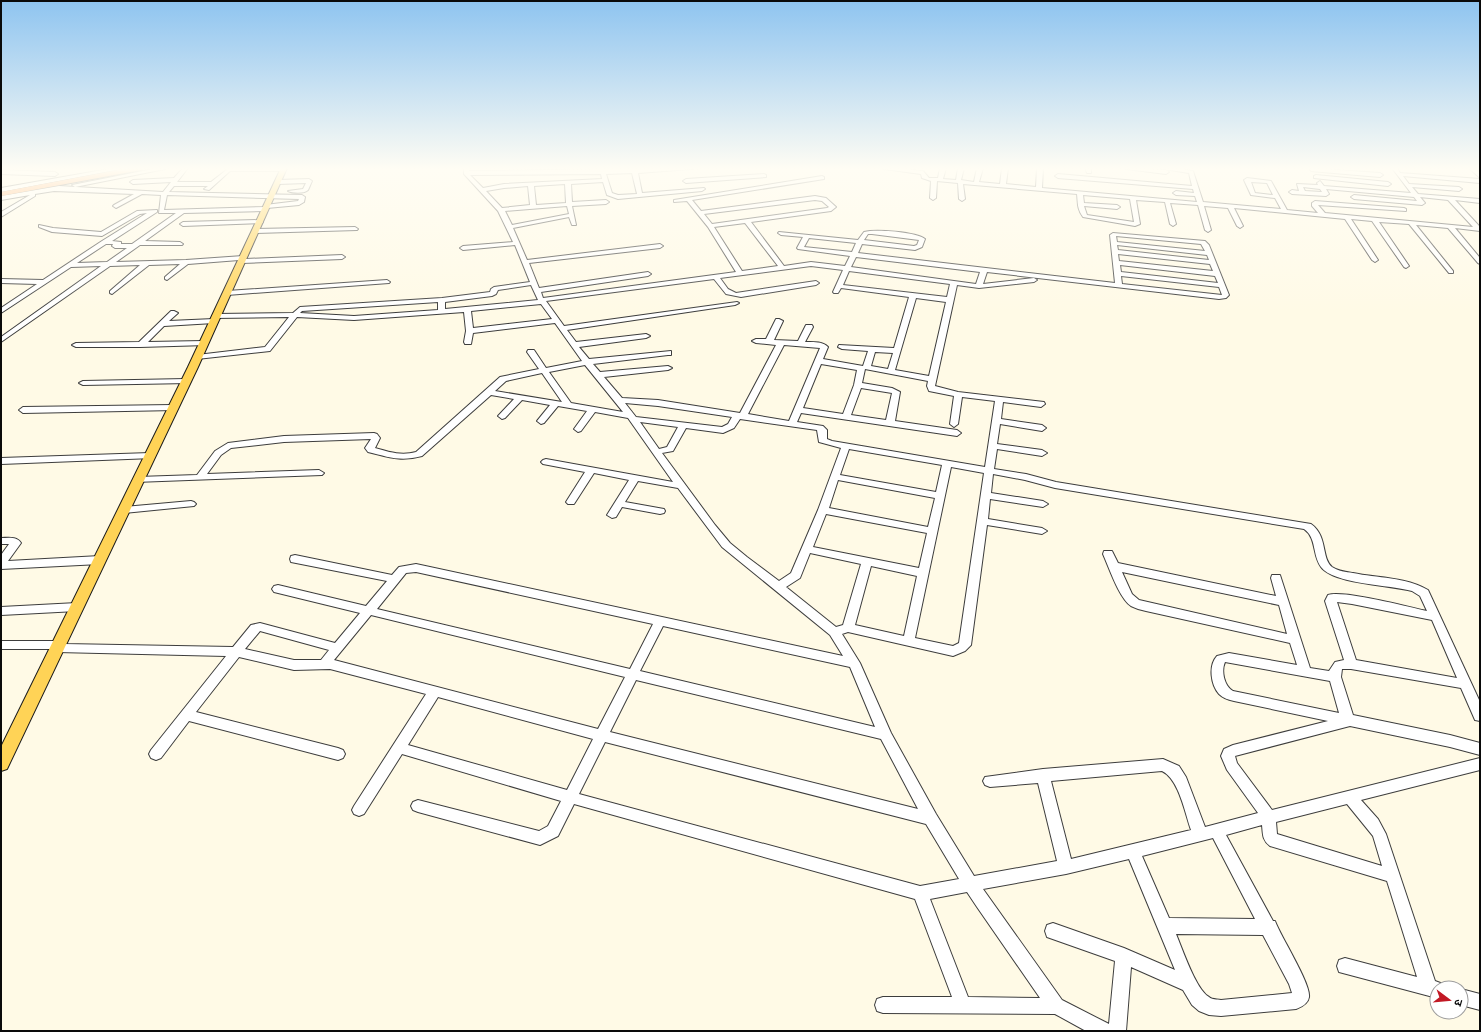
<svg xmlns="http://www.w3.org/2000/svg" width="1481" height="1032" font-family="Bitter,'Noto Sans Devanagari',serif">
  <rect width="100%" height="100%" fill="#fffae6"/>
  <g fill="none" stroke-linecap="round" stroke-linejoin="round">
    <!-- minor casing -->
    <g stroke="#3d3d3d" stroke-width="2">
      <g id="minor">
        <polygon points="114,168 126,168 1,192 1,188"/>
        <polygon points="158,168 170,168 75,187 72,185"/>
        <path d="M183,168H188L177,182H211L229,168L286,169L283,171H230L209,190L204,189L208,186H174L169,192L302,195L305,197L304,202L299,205L267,208L264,206L265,205L298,201L299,199L167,195L164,210L265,207L268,209L265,211L184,213L145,241L180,242L183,244L182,245H140L116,262L186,260L243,256L245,257L246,259L342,255L345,257L342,259L242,263L240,262L239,260L188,264L167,280L165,279V277L180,264L149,265L112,294L110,293V291L140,265L110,266L1,342V337L101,266L71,267L1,313V308L37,284L1,283V279L43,280L102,241L147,213L140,214L102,236L52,232L39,227V225L53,228L101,232L137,211L157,210V212L112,241L121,242V244H132L176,213H159L161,195L142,194L116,208L113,206L114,205L134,194L54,191L35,194V196L1,217V212L30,195L1,200V196L59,186L163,192L171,182L133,184L130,182L133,180L174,178ZM106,244H113L112,246L115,248H127L107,262L77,263Z"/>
        <path d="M464,168H470L469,171L704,168L638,173L642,193L704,188L705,189L702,191L618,199L607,195L603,182L571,184L572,202L606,200L609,202L606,204L572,206L576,225H572L569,217L513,228L527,260L660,244L663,246L660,248L529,263L539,288L648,272L651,274L648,276L541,292L543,298L736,272L708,227L687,201L674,202V200L822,176L824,177V179L692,200L701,211L815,196L826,198L836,207L831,211L751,222L784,266L811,262L845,266L850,256L798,249L797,248L803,237L781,235L778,233L779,232L858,240L864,232C876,229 916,232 925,239L922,247L915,250L862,244L858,253L1115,283L1110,235L1113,233L1205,241L1209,245L1229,295L1226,298L1219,299L987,272L983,284L1034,278L1037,280L1034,282L979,288L957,285L935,386L958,392L1044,402L1045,404L1041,407L1003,402L1001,419L1042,425L1046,428L1042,431L1000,424L997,444L1042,450L1047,453L1042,456L997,449L994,469L1026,474L1056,482L1311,524C1328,536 1321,558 1332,567C1338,571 1346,572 1353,573C1377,578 1406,577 1428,590L1480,702V721L1475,720L1461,688L1351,669H1342L1341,677L1353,715L1450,735L1480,743V755L1450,747L1350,726L1235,756L1237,763L1272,810L1480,758V770L1361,800L1378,819L1386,834L1435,981L1443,984L1444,988H1437V998L1339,972L1337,966L1339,960L1345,958L1417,977L1387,881L1270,846C1262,840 1263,834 1262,825L1226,835L1273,921H1275C1281,937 1311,984 1309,997C1308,1004 1301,1007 1296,1009L1221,1016L1209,1015L1199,1011L1192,1005L1183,990L1131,967L1126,1031H1086L1055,1014L883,1013L877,1011L875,1005L877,999L883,997H952L915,899L574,804L558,836L540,845L418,812L413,810L411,806L413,802L418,800L539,831L548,826L561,801L402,754L364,814L359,816L354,814L352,810L354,806L426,694L330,669L294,670L239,657L196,712L338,748L343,750L345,754L343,758L338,760L189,721L161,758L156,760L151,758L149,754L151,750L226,656L57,652L52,649H1V641H59L64,644L233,647L251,625L260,623L335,643L360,613L274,592L272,589L274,586L278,585L366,606L387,581L291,562L290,559L291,556L295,555L392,575L399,567L416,564L843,656L830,635L722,547L678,488L638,481L625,502L664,509L665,511L664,513L660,514L622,507L616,517L612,518L607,515L629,480L594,473L574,504H568L566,502L585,472L543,464L541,462L543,460L546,459L673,482L628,418L595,412L581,431L578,432L574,429L587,411L558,406L544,423L541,424L537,421L550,405L522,400L505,418L502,419L498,416L514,399L491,395L422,456C400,462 389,457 368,452L365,448L371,439L284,442L231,448L221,455L207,474L319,470L324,473L322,475L135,482L133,480L138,477L197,475L215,451L228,443L284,436L374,433L377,434L380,438L375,448C389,452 401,456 416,452L500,377L539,369L527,352L528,350H534L546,368L582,361L555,323L473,333L471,344H465L464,342L466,331L464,312L354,320L297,317L270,351L197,359L193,357L197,355L265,347L289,317L213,318L212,316L216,314L293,313L300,307L442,298L490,292L491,289L494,287L530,282L515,245L463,250L460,248L463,246L513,242L498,211L464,174ZM632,173L637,194L618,195L612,193L606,174ZM601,174L602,179L504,184L483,188L470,175ZM565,184L566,203L536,205L534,186ZM528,186L530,205L502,208L486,191L504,188ZM815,200L822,201L829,207L827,208L712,224L704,214ZM567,206L569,214L512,225L505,211ZM745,223L778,266L742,271L714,227ZM868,234H872L919,240L917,245L914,246L864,240ZM1116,236L1201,244L1205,251L1117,242ZM809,238L856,243L852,252L804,247ZM1117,245L1207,255L1209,260L1118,250ZM1118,254L1210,264L1213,271L1119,261ZM856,257L980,272L976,284L851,267ZM1120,265L1215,276L1218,283L1121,272ZM811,266L843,270L833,292L834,293H838L841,288L909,297L894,348L839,345L838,347L842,349L868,351L863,366L823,359L828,347C822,341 813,342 805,342L813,327L812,325H806L798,341L774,340L783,321L779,319H776L766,339H756L752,341L756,343L776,345L740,413L658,400L622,398L604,377L668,370L672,368L668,366L600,372L593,364L668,355H671V351L589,359L579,347L646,338L650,336L646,334L576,342L567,330L735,305L739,303L737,302L564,326L546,301L714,279L726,294L741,297L816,285L819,283L816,281L736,293L728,289L720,278ZM849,271L950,284L947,297L843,285ZM1121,276L1219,287L1222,295L1122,284ZM531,285L538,300L445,309V302L492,296L496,294L498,290ZM916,298L946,302L929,376L895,370ZM438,302V310L354,316L300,313L302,311ZM541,304L552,319L473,328L471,311ZM784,345L820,348L789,421L748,414ZM875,352L893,353L888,369L871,366ZM821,364L857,370L854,385L843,414L803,408ZM585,365L623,412L571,403L549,372ZM865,369L928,381L927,386L929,391L954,396L950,424L954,427L958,424L962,397L995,401L985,467L832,441L827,439V430L823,426L797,422L801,413L957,436L961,433L957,430L895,421L900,392L892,388L862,383ZM542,373L562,402L495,391L506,381ZM861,388L892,393L886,420L851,415ZM625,403L658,406L732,417L728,424L722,427L636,417ZM740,419L817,430L819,442L841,448L818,510L791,573L779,581L747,557L730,543L715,525L662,453L673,451L686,428L723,433L734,428ZM640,422L678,427L667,447L659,449ZM849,449L942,465L936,492L840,475ZM951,467L984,473L959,643L953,646L915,638ZM993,474L1025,480L1055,488L1304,529C1317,538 1312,555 1321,567C1333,584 1391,585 1412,591L1420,596L1427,611C1408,607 1344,590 1328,595L1325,601L1344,660L1335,662L1329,671L1310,668L1280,575H1272L1271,578L1276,596L1118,563L1112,551H1104L1103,554C1109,567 1119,598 1131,606C1135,608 1141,610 1146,611L1290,643L1297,665L1229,653L1217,656C1208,666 1211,685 1219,694C1223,698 1229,700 1234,701L1328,721L1233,745L1224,749L1221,756L1227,770L1258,813L1205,827L1186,777L1179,766L1163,759L1043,769L985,777L983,781L985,785L990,787L1038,783L1057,861L974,876L936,814L891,733L860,663L842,634L848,632L953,656L965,651L971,645L987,525L1042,534L1047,531L1042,528L988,519L990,499L1043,507L1048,504L1043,501L991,493ZM838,480L935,498L928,527L829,508ZM826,514L927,533L919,568L813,547ZM810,553L861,564L843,625L836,627L786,587L800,578ZM871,566L917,576L904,636L855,625ZM416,572L653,624L630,669L377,609L406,573ZM1122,572L1279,605L1287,634L1139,600L1132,594ZM1337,602L1352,604L1432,620L1457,678L1356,660ZM371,615L625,677L598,729L334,660ZM663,626L850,667L875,727L640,671ZM260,631L329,650L321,660H294L245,649ZM1225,662L1330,681L1339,713L1233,691C1224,686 1221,671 1225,662ZM636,680L881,739L918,809L610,732ZM438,697L593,739L567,790L408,745ZM605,742L926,824L959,879L920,886L579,794ZM1162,771C1179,779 1185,813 1191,830L1071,859L1051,781ZM1347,804L1373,836L1382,866L1277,834L1276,822ZM1213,838L1255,919L1169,918L1142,856ZM1129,859L1175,970L1124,948L1053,923L1047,925L1045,931L1047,937L1115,961L1109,1024L1062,1000L983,889L1066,874ZM967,892L977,907L1040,998L968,997L930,899ZM1176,934L1263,935L1289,984L1292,993L1221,1000C1217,999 1212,1000 1209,997C1196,990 1182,948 1176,934Z"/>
        <path d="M877,168H895L923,171L929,178H938L940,168H946L943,179L956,180L958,168H964L961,180L974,182L977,168H983L979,182L1000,184L1002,168H1008L1006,184L1036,187L1037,168H1043L1042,188L1197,202L1195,196L1176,195L1173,193L1176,191L1194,193L1193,189L1058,178L1055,176L1058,174L1192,186L1189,173L1158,168H1174L1193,171L1203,202L1281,209L1275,198L1251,195L1244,180L1247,178L1271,181L1287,210L1318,213L1312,206V203L1315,201L1404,208L1406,209V211L1318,205L1325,213L1473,227L1448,200L1420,197L1425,203L1422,205L1354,199L1351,197L1354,195L1417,201L1414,197L1326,189L1329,194L1326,196L1292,194L1289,192L1292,190L1299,191L1297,184L1318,185L1317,183L1320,181L1324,186L1411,193L1392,168H1397L1400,173L1480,179V183L1403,176L1409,184L1459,187L1462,189L1459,191L1412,187L1418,194L1480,199V203L1455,200L1480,227V231L1455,228L1480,258V264L1478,263L1448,228L1416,225L1453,271V273H1449L1409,224L1379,222L1409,266L1406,268L1404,267L1372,221L1351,219L1378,260L1375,262L1372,260L1345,219L1234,208L1243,226L1240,228L1237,226L1228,208L1204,206L1211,230L1208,232L1205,230L1198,205L1170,203L1176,224L1173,226L1170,224L1165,202L1136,200L1140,224L1135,226L1083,217C1077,209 1078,203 1077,194L963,184L965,199L962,201L959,199L958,183L937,181L936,198L933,200L930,198L931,181L922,178L921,174ZM1251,182L1267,183L1273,195L1255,193ZM1303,187L1320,189L1322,192L1305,191ZM1083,195L1130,199L1134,222L1087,215L1084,206L1117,209L1120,207L1117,205L1084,203Z"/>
        <polygon points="1085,168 1091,168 1091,173 1087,173"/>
        <polygon points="1119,168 1166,170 1169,172 1166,174"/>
        <polygon points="1309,168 1380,173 1383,175 1380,177 1311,171"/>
        <polygon points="1469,168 1474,168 1480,173 1480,178"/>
        <polygon points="1,170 55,172 58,174 55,176 1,174"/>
        <polygon points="764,174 766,175 766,177 686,183 683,181 686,179"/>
        <polygon points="1316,175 1388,182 1391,184 1388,186 1314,178 1314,176"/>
        <path d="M309,179L312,181C311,183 309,188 308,190C304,194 292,193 288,191L303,189L306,183L278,184L275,182L278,180Z"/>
        <polygon points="260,220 263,222 262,223 183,226 180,224 183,222"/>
        <polygon points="355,227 358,229 357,230 256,233 253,231 256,229"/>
        <polygon points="387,280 390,282 389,283 227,295 224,293 227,291"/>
        <polygon points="171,311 174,311 178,313 169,321 214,319 218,321 214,323 164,326 148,342 204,341 207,341 207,345 140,347 76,347 72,345 76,343 139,342"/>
        <polygon points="186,379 190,381 189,383 83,385 79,383 83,381"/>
        <polygon points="173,405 176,406 177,408 176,410 23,413 19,410 23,407"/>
        <polygon points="150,453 153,454 155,456 153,458 1,464 1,458"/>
        <polygon points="191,501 194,502 196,504 194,506 124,513 119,510 124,507"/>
        <path d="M1,538C8,538 17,536 21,543L8,561L100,556L104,557L105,560L104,563L100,564L1,569V555L9,544H1Z"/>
        <polygon points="77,603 81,604 83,607 81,610 77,611 1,615 1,607"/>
        <polygon points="1461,989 1480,994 1480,1010 1461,1005"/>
      </g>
    </g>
    <!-- major casing -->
    <g stroke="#1b1b1b" stroke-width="2">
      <polygon id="major" points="281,168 287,168 198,367 7,769 1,771 1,747 188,367"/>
    </g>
    <!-- highway casing -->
    <g stroke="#1b1b1b" stroke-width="2">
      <polygon id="highway" points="128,168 144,168 141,170 1,196 1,192"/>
    </g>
    <!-- minor -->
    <use href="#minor" fill="#fff" fill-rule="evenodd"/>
    <!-- major -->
    <use href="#major" fill="#ffd356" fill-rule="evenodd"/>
    <!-- highway -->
    <use href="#highway" fill="#ff9644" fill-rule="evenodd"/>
  </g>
  <!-- sky -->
  <linearGradient id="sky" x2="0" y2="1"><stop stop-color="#8ec4f0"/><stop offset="0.54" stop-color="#fffdf4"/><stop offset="1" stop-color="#fffdf4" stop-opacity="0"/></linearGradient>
  <rect width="1481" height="313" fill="url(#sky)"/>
  <!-- border -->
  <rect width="1481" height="1032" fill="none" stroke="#0a0a0a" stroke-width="4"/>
  <!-- north arrow -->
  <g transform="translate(1449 1000) rotate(106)"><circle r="19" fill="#ffffff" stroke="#9d9d9d"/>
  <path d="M0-3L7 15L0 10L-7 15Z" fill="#c21925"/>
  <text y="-6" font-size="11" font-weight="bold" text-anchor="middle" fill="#0a0a0a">उ</text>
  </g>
</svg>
